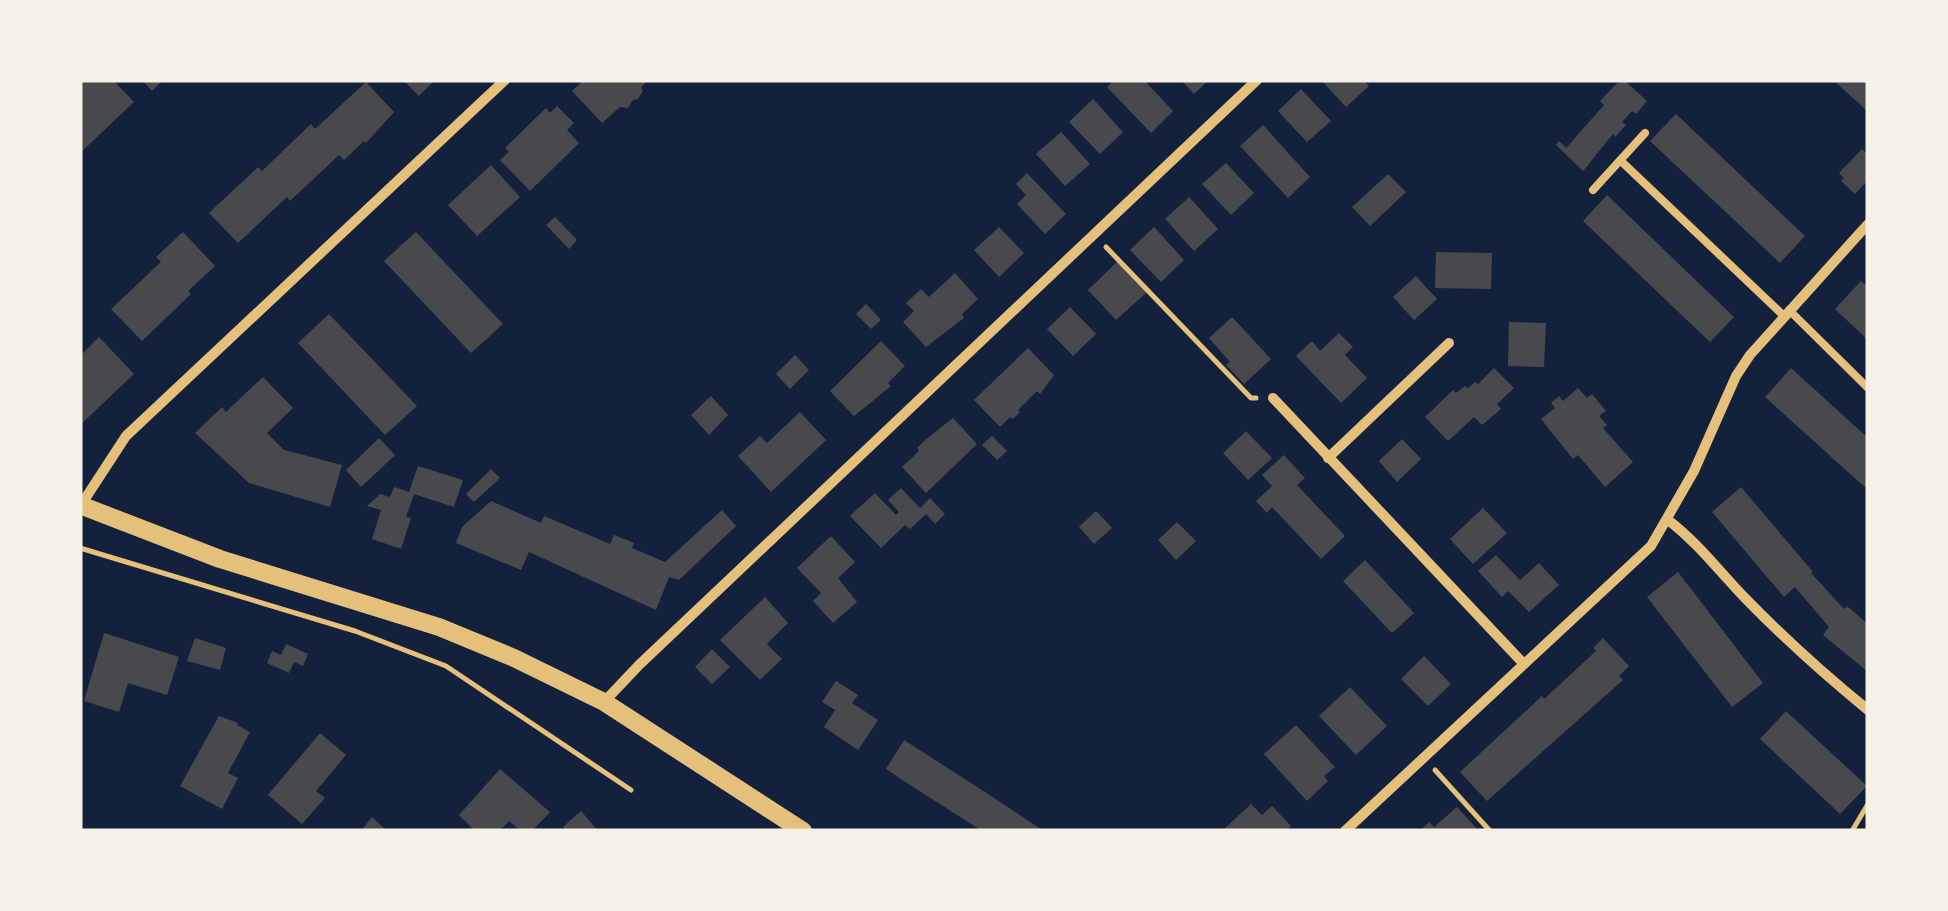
<svg xmlns="http://www.w3.org/2000/svg" width="1948" height="911" font-family="'Source Serif 4',serif">
  <rect width="100%" height="100%" fill="#14213d"/>
  <!-- building -->
  <g fill="#48494c">
    <polygon points="86,80 113,80 134,102 80,153 80,85"/>
    <polygon points="142,80 163,80 152,91"/>
    <polygon points="403,80 435,80 419,96"/>
    <polygon points="584,80 649,80 641,87 643,91 638,99 633,100 628,108 620,107 602,123 572,91"/>
    <polygon points="1114,80 1144,80 1173,111 1151,133 1107,87"/>
    <polygon points="1181,80 1209,80 1194,94"/>
    <polygon points="1321,80 1363,80 1369,86 1346,107"/>
    <polygon points="1620,80 1624,80 1647,101 1636,114 1632,111 1622,122 1626,125 1615,137 1613,134 1583,171 1556,145 1559,141 1566,148 1604,105 1600,101"/>
    <polygon points="1833,80 1868,80 1868,112 1863,107"/>
    <polygon points="366,82 394,112 366,143 364,141 344,160 339,155 290,201 287,197 238,243 209,213 258,167 262,171 311,124 315,129"/>
    <polygon points="1301,89 1331,121 1307,142 1278,111"/>
    <polygon points="1093,99 1123,132 1100,154 1069,122"/>
    <polygon points="557,106 574,123 567,130 579,143 530,191 500,160 509,152 505,148 546,108 550,113"/>
    <polygon points="1676,114 1805,236 1780,263 1650,141"/>
    <polygon points="1263,125 1310,177 1288,198 1240,146"/>
    <polygon points="1061,132 1090,164 1065,186 1036,154"/>
    <polygon points="1862,149 1868,155 1868,180 1855,194 1841,181 1844,178 1839,173"/>
    <polygon points="1226,163 1254,193 1231,215 1202,184"/>
    <polygon points="491,165 520,197 477,236 448,205"/>
    <polygon points="1027,173 1066,214 1045,234 1017,204 1026,195 1016,184"/>
    <polygon points="1388,174 1406,192 1370,226 1352,207"/>
    <polygon points="1607,195 1734,317 1710,342 1583,221"/>
    <polygon points="1189,197 1218,229 1194,251 1165,219"/>
    <polygon points="555,217 577,240 569,249 546,225"/>
    <polygon points="999,227 1024,253 999,277 974,250"/>
    <polygon points="1154,227 1184,260 1161,282 1130,250"/>
    <polygon points="183,232 215,266 188,291 191,294 142,341 111,309 161,262 156,257"/>
    <polygon points="416,232 503,324 471,353 384,261"/>
    <polygon points="1436,252 1492,253 1491,289 1435,288"/>
    <polygon points="1118,261 1147,292 1116,320 1088,290"/>
    <polygon points="955,273 978,299 962,314 964,318 926,347 903,322 914,311 906,303 921,289 929,297"/>
    <polygon points="1416,276 1437,299 1414,320 1393,297"/>
    <polygon points="1861,281 1868,287 1868,340 1835,309"/>
    <polygon points="866,304 881,320 871,329 856,314"/>
    <polygon points="1070,307 1096,334 1073,356 1047,329"/>
    <polygon points="329,314 417,406 385,435 298,343"/>
    <polygon points="1232,317 1271,359 1244,384 1226,365 1230,362 1209,338"/>
    <polygon points="1509,322 1546,323 1544,367 1508,366"/>
    <polygon points="1339,333 1353,347 1345,355 1367,378 1341,403 1296,356 1312,341 1320,351"/>
    <polygon points="99,337 134,374 80,425 80,356"/>
    <polygon points="881,341 905,366 888,383 891,386 854,416 830,391"/>
    <polygon points="1028,348 1054,375 1040,394 1037,391 1018,410 1020,412 1013,419 1010,417 1000,427 974,400"/>
    <polygon points="795,355 809,370 790,389 776,374"/>
    <polygon points="1494,368 1514,388 1497,404 1501,409 1482,425 1474,417 1448,441 1425,417 1453,390 1456,393 1465,386 1468,388 1475,382 1478,384"/>
    <polygon points="1791,368 1868,438 1868,490 1765,397"/>
    <polygon points="263,377 293,408 267,433 284,450 342,465 330,507 249,483 195,433 222,407 226,412"/>
    <polygon points="1578,388 1587,398 1592,394 1606,411 1599,416 1607,425 1603,428 1633,462 1605,487 1578,455 1573,459 1541,419 1555,408 1551,403 1559,396 1563,401"/>
    <polygon points="711,396 728,415 709,435 691,415"/>
    <polygon points="800,412 826,440 771,492 738,456 760,436 767,443"/>
    <polygon points="953,418 977,444 926,493 902,467 919,451 917,448 925,440"/>
    <polygon points="1246,431 1272,458 1248,480 1223,453"/>
    <polygon points="992,436 1007,451 997,460 982,445"/>
    <polygon points="379,438 395,455 361,487 346,470"/>
    <polygon points="1402,439 1421,459 1397,482 1379,461"/>
    <polygon points="1284,455 1305,478 1297,485 1345,536 1321,559 1272,507 1267,513 1256,501 1272,486 1262,475"/>
    <polygon points="418,466 463,480 454,507 414,494 406,517 411,518 401,549 372,539 381,510 367,506 380,494 390,497 394,487 409,492"/>
    <polygon points="491,469 500,478 474,502 466,494"/>
    <polygon points="1741,487 1813,572 1811,573 1844,609 1847,606 1868,624 1868,672 1823,635 1829,627 1795,587 1784,597 1712,512"/>
    <polygon points="901,488 920,508 930,498 945,514 935,524 926,514 910,529 905,525 881,548 850,516 875,493 896,515 899,512 888,500"/>
    <polygon points="491,501 541,523 544,516 610,544 614,535 634,543 632,548 665,562 722,510 736,526 679,580 669,577 656,610 529,552 521,570 456,543 462,527"/>
    <polygon points="1483,508 1507,533 1473,564 1450,539"/>
    <polygon points="1096,511 1112,528 1094,544 1079,527"/>
    <polygon points="1177,522 1196,541 1176,560 1158,540"/>
    <polygon points="831,536 855,562 838,578 857,602 833,623 813,601 821,593 797,568"/>
    <polygon points="1496,555 1520,580 1539,563 1559,585 1529,612 1508,591 1502,597 1478,571"/>
    <polygon points="1365,560 1414,613 1392,633 1343,581"/>
    <polygon points="1678,572 1763,683 1732,707 1647,597"/>
    <polygon points="765,597 788,623 767,644 782,659 760,680 720,640"/>
    <polygon points="104,633 179,657 167,695 128,683 119,712 84,701"/>
    <polygon points="195,638 226,648 220,670 187,661"/>
    <polygon points="1603,638 1629,666 1619,676 1623,680 1487,801 1460,772 1542,696 1544,699 1596,651 1593,648"/>
    <polygon points="286,644 308,654 303,666 294,662 289,673 267,663 272,651 281,655"/>
    <polygon points="712,649 730,667 712,684 695,667"/>
    <polygon points="1424,656 1451,684 1428,706 1401,679"/>
    <polygon points="836,681 858,695 852,703 878,720 858,750 824,727 835,710 822,702"/>
    <polygon points="1350,687 1387,726 1356,755 1319,716"/>
    <polygon points="1786,711 1867,786 1840,814 1760,739"/>
    <polygon points="219,716 238,723 237,725 250,732 228,773 238,778 222,809 180,786"/>
    <polygon points="1296,725 1335,767 1324,776 1328,781 1307,801 1264,754"/>
    <polygon points="320,733 346,755 316,791 325,798 302,824 268,795"/>
    <polygon points="904,740 985,792 1044,831 982,831 907,783 886,769"/>
    <polygon points="500,769 550,812 532,831 521,831 509,821 499,831 475,831 459,815"/>
    <polygon points="1251,804 1262,815 1272,806 1291,826 1286,831 1222,831"/>
    <polygon points="1457,807 1477,829 1476,831 1420,831 1429,822 1434,827"/>
    <polygon points="581,811 598,831 567,831 563,827"/>
    <polygon points="372,817 387,831 361,831"/>
  </g>
  <g fill="none" stroke-linecap="round" stroke-linejoin="round">
    <!-- path -->
    <g stroke="#e5c07b" stroke-width="5">
      <polyline points="1106,247 1251,398 1256,398"/>
      <polyline points="80,548 355,631 446,666 631,790"/>
      <polyline points="1435,770 1490,831"/>
      <polyline points="1852,831 1868,804"/>
    </g>
    <!-- service -->
    <g stroke="#e5c07b" stroke-width="8">
      <polyline points="1621,161 1784,316"/>
      <polyline points="1593,190 1645,133"/>
      <polyline points="1789,310 1868,388"/>
    </g>
    <!-- minor -->
    <g stroke="#e5c07b" stroke-width="10">
      <polyline points="1273,398 1523,663"/>
      <polyline points="1328,458 1449,343"/>
      <polyline points="81,505 126,436 505,80"/>
      <path d="M1668,520C1698,543 1719,571 1745,598C1784,638 1825,675 1868,710"/>
      <polyline points="604,702 639,665 1257,80"/>
      <polyline points="1345,831 1651,546 1694,471 1736,376 1750,355 1868,224"/>
    </g>
    <!-- tertiary -->
    <polyline stroke="#e5c07b" stroke-width="18" points="80,505 220,559 439,627 514,658 604,702 803,831"/>
  </g>
  <!-- border -->
  <rect width="1948" height="911" fill="none" stroke="#f6f1e7" stroke-width="165"/>
</svg>
